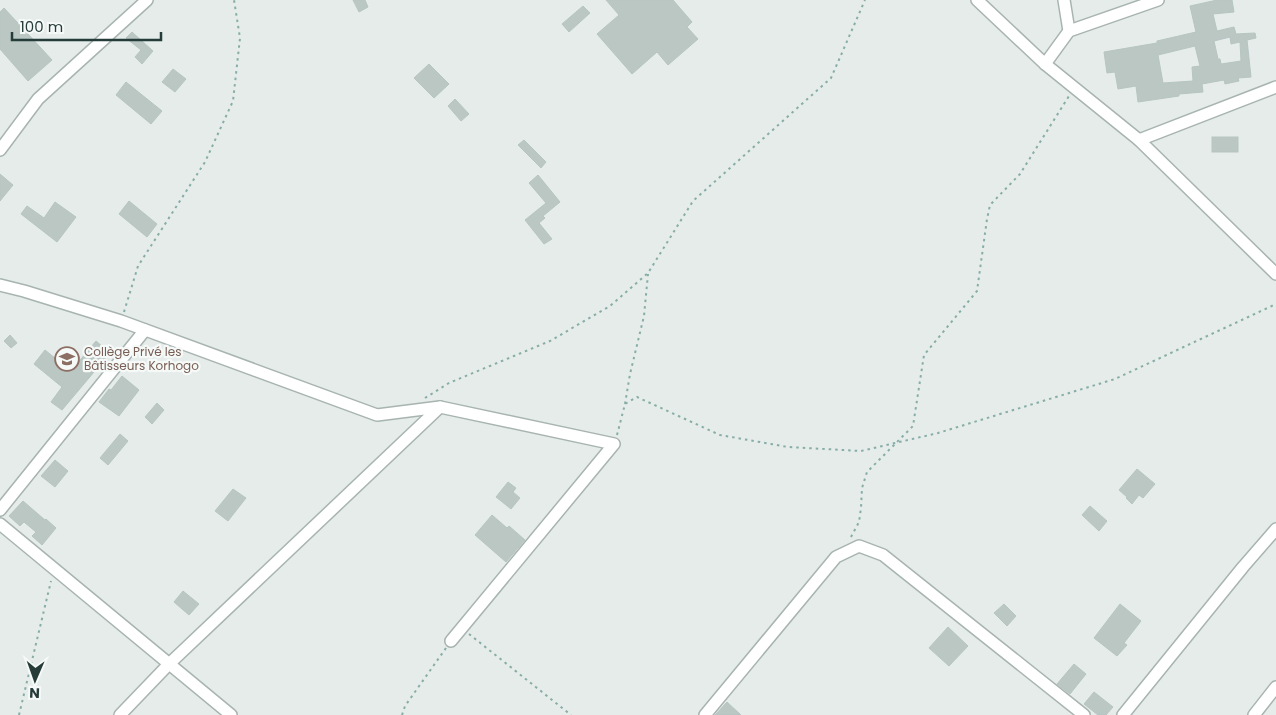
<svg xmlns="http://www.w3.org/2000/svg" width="1276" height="715" font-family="Poppins,sans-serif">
  <rect width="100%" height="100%" fill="#e5ecea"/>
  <!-- building -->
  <g fill="#bac7c3" stroke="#b7c5c2" fill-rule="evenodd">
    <polygon points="353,0 365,0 368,7 359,12"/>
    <polygon points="606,0 673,0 692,22 687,27 698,39 668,65 657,52 632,74 597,34 619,15"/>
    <path d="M1217,0H1232L1234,12L1213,14L1217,31L1234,27L1236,34L1255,33L1256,38L1247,40L1251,77L1238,78L1239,81L1225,84L1224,80L1202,84L1203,92L1179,94V96L1138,102L1136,86L1118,89L1115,72L1107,73L1104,52L1157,43V41L1196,32L1190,6ZM1230,37L1231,44L1240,42L1241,61L1221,64L1220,59H1218L1214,41ZM1195,46L1200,66L1192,67L1193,81L1163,83L1158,55Z"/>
    <polygon points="583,6 590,13 569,32 562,24"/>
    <polygon points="4,8 52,60 28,81 0,49 0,12"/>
    <polygon points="132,32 153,51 142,64 135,57 141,50 126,38"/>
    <polygon points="429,64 449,84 434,98 414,78"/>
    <polygon points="173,69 186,79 175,92 162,82"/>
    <polygon points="126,82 162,111 151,124 116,95"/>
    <polygon points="455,99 469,114 461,121 448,106"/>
    <rect x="1212" y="137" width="26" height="15"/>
    <polygon points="524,140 546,162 541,168 518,145"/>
    <polygon points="0,174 13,185 0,201"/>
    <polygon points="538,175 560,202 543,216 545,218 539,223 552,239 544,244 525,220 546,203 529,183"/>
    <polygon points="129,201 157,224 147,237 119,214"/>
    <polygon points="55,202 76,217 57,242 21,214 27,206 44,218"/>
    <polygon points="10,335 17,343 11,348 4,341"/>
    <polygon points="96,341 110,353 62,410 51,402 62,387 34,364 45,350 71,371"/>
    <polygon points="122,376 139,390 119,416 99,402 109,389 111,390"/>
    <polygon points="157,403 164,410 152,424 145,417"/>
    <polygon points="120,434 128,441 108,465 100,458"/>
    <polygon points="55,460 68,471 55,487 41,476"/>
    <polygon points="1137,469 1155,484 1143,498 1139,495 1132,504 1126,498 1127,497 1119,490"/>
    <polygon points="508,482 516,488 513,492 520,498 511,509 496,497"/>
    <polygon points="233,489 246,498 228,521 215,511"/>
    <polygon points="23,501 45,520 46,519 56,528 42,545 32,536 36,532 24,522 20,526 9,516"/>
    <polygon points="1090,506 1107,521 1099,531 1082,515"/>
    <polygon points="492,515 507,528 509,526 525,540 506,562 475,535"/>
    <polygon points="183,591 199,604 189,615 174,602"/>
    <polygon points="1004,604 1016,616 1007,626 994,613"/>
    <polygon points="1120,604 1141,621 1124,643 1127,645 1117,656 1094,638"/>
    <polygon points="948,627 968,646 949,666 929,648"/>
    <polygon points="1074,664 1086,674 1070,694 1057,684"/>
    <polygon points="1094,692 1113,707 1106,715 1098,715 1084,704"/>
    <polygon points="727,702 741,715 715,715"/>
  </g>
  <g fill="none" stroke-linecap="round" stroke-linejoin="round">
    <!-- street casing -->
    <g stroke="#a8b4b1" stroke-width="14">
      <g id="street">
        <polyline points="977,0 1045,64 1139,140 1276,274"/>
        <polyline points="1064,0 1069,31"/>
        <polyline points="1045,64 1069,31 1158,0"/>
        <polyline points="1139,140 1276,87"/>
        <polyline points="0,150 38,99 147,0"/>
        <polyline points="0,285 24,291 121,321 377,415 440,407 614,444 451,641"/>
        <polyline points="0,510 145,330"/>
        <polyline points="0,524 231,715"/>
        <polyline points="120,715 169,664 440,407"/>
        <polyline points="705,715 836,557 859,546 883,555 1084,715"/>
        <polyline points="1123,715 1243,567 1276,529"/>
        <polyline points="1254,715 1276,687"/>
      </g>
    </g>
    <!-- path -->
    <g stroke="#88ada6" stroke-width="2" stroke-dasharray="2.5 4" stroke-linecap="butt">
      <polyline points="124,312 138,266 205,162 233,101 240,38 234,0"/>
      <polyline points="425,398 449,383 550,341 610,306 648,273 693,201 831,78 865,0"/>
      <polyline points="625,404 630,374 644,316 648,274"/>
      <polyline points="617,435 625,404 637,397 720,435 788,447 861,451 938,433 1115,379 1276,304"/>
      <polyline points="851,537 859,522 861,508 862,488 867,472 913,426 924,355 977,291 987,219 990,205 1020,174 1069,96"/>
      <polyline points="469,634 571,715"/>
      <polyline points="19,715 51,581"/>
      <polyline points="402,715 405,706 446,648"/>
    </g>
    <!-- street -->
    <use href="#street" stroke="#fff" stroke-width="11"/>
  </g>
  <!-- icons -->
  <defs>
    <g id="school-ring" transform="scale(1.25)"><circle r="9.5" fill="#f5f9f8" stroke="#8d6e63" stroke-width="1.5"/><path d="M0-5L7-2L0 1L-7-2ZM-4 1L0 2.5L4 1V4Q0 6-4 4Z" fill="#8d6e63"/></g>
  </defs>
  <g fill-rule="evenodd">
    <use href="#school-ring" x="67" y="359"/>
  </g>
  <g text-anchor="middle" stroke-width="4.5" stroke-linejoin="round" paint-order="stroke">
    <!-- education labels -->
    <g font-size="12" fill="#785e54" stroke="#f5f9f8" text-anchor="start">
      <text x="84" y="356">Collège Privé les<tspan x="84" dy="14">Bâtisseurs Korhogo</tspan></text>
    </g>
  </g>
  <!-- north arrow -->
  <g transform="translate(35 680) rotate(182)" stroke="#f5f9f8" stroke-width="4" paint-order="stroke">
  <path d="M0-4L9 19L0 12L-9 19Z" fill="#263c39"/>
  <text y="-8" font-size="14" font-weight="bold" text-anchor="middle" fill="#263c39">N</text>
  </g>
  <!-- scale -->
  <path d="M12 32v8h149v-8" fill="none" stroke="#263c39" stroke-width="2.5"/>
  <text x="20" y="32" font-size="15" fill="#263c39" stroke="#f5f9f8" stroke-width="4" paint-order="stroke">100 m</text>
</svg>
